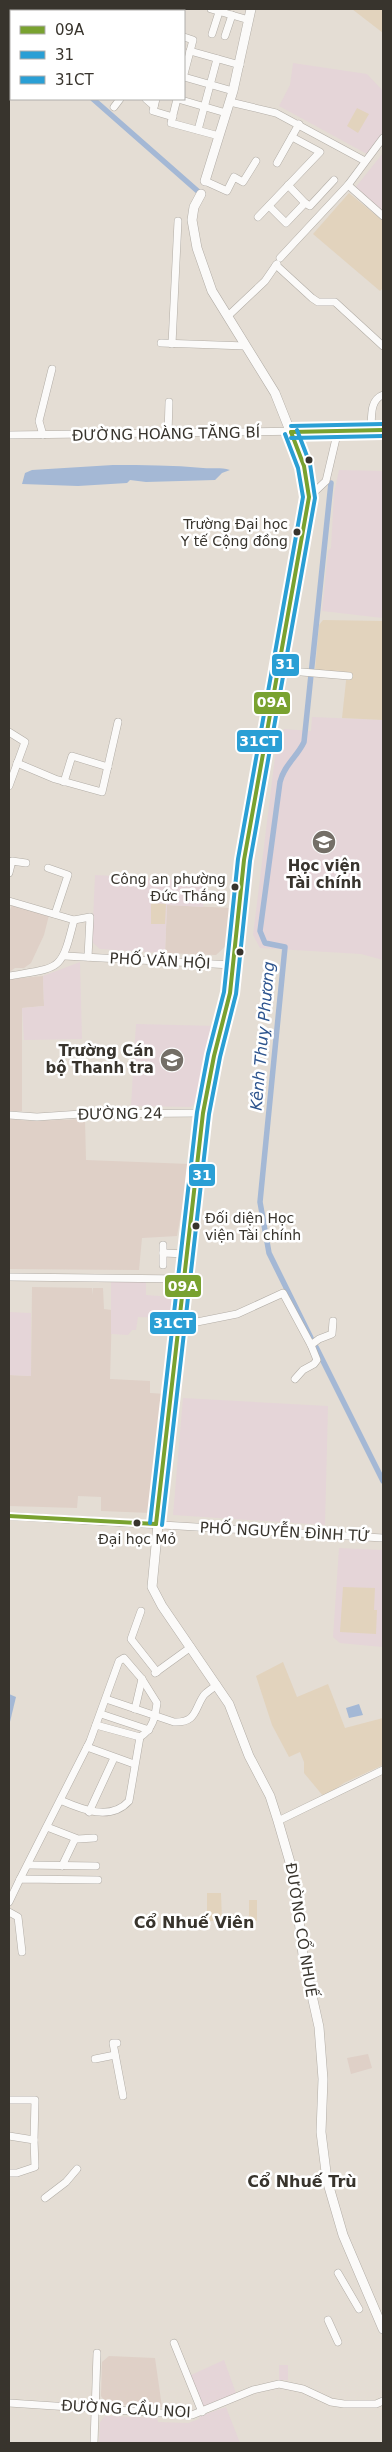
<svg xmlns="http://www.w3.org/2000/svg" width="392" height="2452" font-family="'DejaVu Sans',sans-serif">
  <rect width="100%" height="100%" fill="#e4ddd4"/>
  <!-- commercial -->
  <g fill="#dfd0c7">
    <polygon points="12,904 49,915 44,935 31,963 24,968 15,968 9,972 9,913"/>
    <polygon points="167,905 232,908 229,943 216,955 165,953"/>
    <polygon points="43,976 44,1006 22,1008 22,1111 9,1111 9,979"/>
    <polygon points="9,1119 31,1121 85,1119 86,1160 190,1164 177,1236 142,1238 139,1270 9,1269"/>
    <polygon points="32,1287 92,1288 92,1295 93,1288 103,1288 104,1309 112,1310 110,1379 150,1381 150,1393 167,1394 155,1509 151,1513 101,1511 101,1497 78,1496 77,1508 9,1506 9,1375 31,1376"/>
    <polygon points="368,2054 372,2068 351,2074 347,2058"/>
    <polygon points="109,2356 155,2358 162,2407 107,2404 101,2396 102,2362"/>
  </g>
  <!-- education -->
  <g fill="#e5d5d8">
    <polygon points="293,63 367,74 383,91 383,132 367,154 279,106 290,85"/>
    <polygon points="383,153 383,212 355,188"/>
    <polygon points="339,470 383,471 383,618 322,611 328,551 331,548 334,493"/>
    <polygon points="312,717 383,720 383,960 361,954 260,948 253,935 276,749 282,744 284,729 311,731"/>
    <polygon points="95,875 205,881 203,907 167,905 165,953 100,949 92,942"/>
    <polygon points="80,962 82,1039 24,1040 22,1008 44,1006 43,976"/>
    <polygon points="136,1024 217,1026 205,1094 191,1107 131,1106"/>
    <polygon points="111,1282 146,1282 146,1295 172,1297 171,1318 138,1317 136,1330 132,1330 128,1335 111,1334"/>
    <polygon points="9,1312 31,1313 31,1376 9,1375"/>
    <polygon points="183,1398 328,1406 325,1525 173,1515"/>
    <polygon points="339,1548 383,1550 383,1647 340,1643 333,1637"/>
    <polygon points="224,2360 236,2393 202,2407 189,2376"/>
    <rect x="279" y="2365" width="9" height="15"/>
    <polygon points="226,2407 240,2443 99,2443 100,2422 105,2416 157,2418 158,2422 188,2423 199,2419 200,2416"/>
  </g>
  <!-- green -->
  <g fill="#e2d3bd">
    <polygon points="15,9 137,9 136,11 17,11"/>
    <polygon points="352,9 383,9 383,33"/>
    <polygon points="357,108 369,114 358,133 347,126"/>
    <polygon points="349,193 383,221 383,288 380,291 313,234"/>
    <polygon points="323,620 383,621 383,720 342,718 347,672 315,670 319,625"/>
    <polygon points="151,903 166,904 165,924 151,924"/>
    <polygon points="343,1587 375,1588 374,1610 377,1610 376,1634 340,1632"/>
    <polygon points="283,1662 297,1697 328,1684 345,1728 383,1718 383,1765 344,1783 324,1797 304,1773 304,1762 300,1752 289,1757 272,1725 256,1676"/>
    <polygon points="207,1893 221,1893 222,1921 207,1921"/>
    <polygon points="249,1900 257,1900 257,1921 249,1920"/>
  </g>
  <!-- water -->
  <g fill="#a4b8d5">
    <path d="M113,465C143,465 173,465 203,468C213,469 220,467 230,470L222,473L215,480L146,482L130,480L127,483L78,486L22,484L25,473L32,470Z"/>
    <polygon points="9,1694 16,1697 9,1726"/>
    <polygon points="359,1704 363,1715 349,1718 346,1708"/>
  </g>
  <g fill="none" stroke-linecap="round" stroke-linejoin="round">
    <!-- canal -->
    <g stroke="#a4b8d5" stroke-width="5.5">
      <polyline points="9,17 11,20"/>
      <polyline points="93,99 201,194"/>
      <path d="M311,1338L269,1253L260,1202L285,947L265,943L260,931L280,782C284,765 297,757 304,742L331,483"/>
      <polyline points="316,1347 383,1481"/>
    </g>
    <!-- minor casing -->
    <g stroke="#b2ada6" stroke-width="8">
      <g id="minor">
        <polyline points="211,9 249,20"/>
        <polyline points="165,11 166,9"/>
        <polyline points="212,34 220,9"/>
        <polyline points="225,36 232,15"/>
        <polyline points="184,37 193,40 184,74"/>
        <polyline points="190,51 240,65"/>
        <polyline points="184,77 233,91"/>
        <polyline points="146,99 154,106"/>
        <polyline points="156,99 153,111 173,117"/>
        <polyline points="177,99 171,123 219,136"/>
        <polyline points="178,99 226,113"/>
        <polyline points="230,102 276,113 365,161"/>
        <polyline points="114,107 120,99"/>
        <polyline points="198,130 217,59"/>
        <polyline points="277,163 299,124"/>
        <polyline points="205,181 227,191 234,177 243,182 256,161"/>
        <polyline points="288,185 305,203"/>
        <polyline points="348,185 383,216"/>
        <polyline points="269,206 286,223 305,203 310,206 334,180"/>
        <polyline points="258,217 320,152 292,137"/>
        <polyline points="280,258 348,185 383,138"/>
        <polyline points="277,264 276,265 312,298 318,302 335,302 383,346"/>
        <polyline points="228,316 265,281 276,265"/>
        <polyline points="161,343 246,346"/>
        <polyline points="172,344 178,221"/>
        <path d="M371,431C372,418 369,400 383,395"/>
        <polyline points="168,434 169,402"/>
        <polyline points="9,435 383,430"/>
        <polyline points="43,435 39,421 52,369"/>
        <polyline points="309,497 326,481 338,430"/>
        <polyline points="278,670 349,676"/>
        <polyline points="9,732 25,742 9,786"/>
        <polyline points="17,763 55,779 102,792 118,722"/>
        <polyline points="64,782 72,756 108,767"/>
        <polyline points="48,868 68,875 55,914"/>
        <polyline points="9,873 12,861 26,863"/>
        <polyline points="9,901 74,920 90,917 88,957"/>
        <polyline points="65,956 232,965"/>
        <path d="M9,976C61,967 61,972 74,920"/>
        <polyline points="9,1115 37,1117 81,1114 203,1113"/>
        <polyline points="163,1253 187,1254"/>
        <polyline points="163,1265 163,1245"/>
        <polyline points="9,1277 184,1279"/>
        <polyline points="177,1326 237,1314 283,1293 311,1345 319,1339 332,1334 333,1321"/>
        <polyline points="295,1379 303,1370 314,1364 317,1360 311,1345"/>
        <polyline points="9,1516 383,1538"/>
        <polyline points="141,1611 131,1639 157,1672"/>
        <polyline points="155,1673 191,1647"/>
        <path d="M106,1699L174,1722C197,1723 194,1709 204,1695C208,1691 213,1688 217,1685"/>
        <polyline points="135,1709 142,1679"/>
        <polyline points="101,1714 149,1730"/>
        <polyline points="96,1725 140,1737"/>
        <polyline points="87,1747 134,1764"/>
        <polyline points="89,1812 114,1758"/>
        <polyline points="278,1821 383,1770"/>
        <polyline points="47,1827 78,1839 94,1838"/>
        <polyline points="28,1865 96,1866"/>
        <polyline points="62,1866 75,1839"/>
        <path d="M20,1879L90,1741L119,1661L124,1658L142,1679L157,1703C155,1717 153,1729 140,1737L129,1801C110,1822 81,1809 60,1800"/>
        <polyline points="9,1902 20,1879 98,1880"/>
        <polyline points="9,1912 18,1917 22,1952"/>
        <polyline points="117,2043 113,2043 123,2096"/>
        <polyline points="95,2059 115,2055"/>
        <polyline points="9,2100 35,2100 34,2140"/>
        <polyline points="9,2136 34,2140 35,2167 17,2173 9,2173"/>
        <polyline points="45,2198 66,2182 77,2169"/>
        <polyline points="338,2273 359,2309"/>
        <polyline points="328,2320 338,2342"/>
        <polyline points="174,2343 202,2412"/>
        <polyline points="9,2403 192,2415 253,2390 279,2384 303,2389 331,2402 344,2404 376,2404 383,2401"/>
        <polyline points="94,2443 97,2353"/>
      </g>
    </g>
    <!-- major casing -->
    <g stroke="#b2ada6" stroke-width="10">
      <g id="major">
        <polyline points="205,181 233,91 251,9"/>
        <polyline points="201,194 194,207 192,220 197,248 212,291 275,393 304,466 309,497 244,860 230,993 214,1056 203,1113 177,1326 152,1587 162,1606 229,1704 249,1756 270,1796 278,1821 294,1876 303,1955 319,2027 323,2079 321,2132 327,2180 343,2235 383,2329"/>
      </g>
    </g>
    <!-- minor -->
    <use href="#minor" stroke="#fbfaf9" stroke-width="7"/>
    <!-- major -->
    <use href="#major" stroke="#fbfaf9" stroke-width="9"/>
    <!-- bus-1 casing -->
    <g stroke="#fff" stroke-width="8">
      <g id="bus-1">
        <polyline points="291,432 383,430"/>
        <polyline points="9,1516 156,1524"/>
        <polyline points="156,1524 203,1113 214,1056 230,993 244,860 309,497 304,466 291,432"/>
      </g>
    </g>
    <!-- bus-2 casing -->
    <g stroke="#fff" stroke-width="8">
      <g id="bus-2">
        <polyline points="291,438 383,436"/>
        <polyline points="162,1525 209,1114 220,1057 236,994 250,861 315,498 310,464 297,430"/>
      </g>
    </g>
    <!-- bus-3 casing -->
    <g stroke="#fff" stroke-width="8">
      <g id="bus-3">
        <polyline points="291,426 383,424"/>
        <polyline points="150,1523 197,1112 208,1054 224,992 238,859 303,497 298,468 285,434"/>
      </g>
    </g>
    <!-- bus-1 -->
    <use href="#bus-1" stroke="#79a230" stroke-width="4"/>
    <!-- bus-2 -->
    <use href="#bus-2" stroke="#2a9fd5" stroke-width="4"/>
    <!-- bus-3 -->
    <use href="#bus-3" stroke="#2a9fd5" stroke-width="4"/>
  </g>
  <!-- icons -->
  <defs>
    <g id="university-disc" transform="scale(1.25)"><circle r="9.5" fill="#746f67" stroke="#fff"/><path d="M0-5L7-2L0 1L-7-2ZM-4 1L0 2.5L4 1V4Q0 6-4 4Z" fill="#fff"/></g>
  </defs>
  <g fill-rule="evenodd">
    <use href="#university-disc" x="324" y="842"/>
    <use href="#university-disc" x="172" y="1060"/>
  </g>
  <!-- markers -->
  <g fill="#38342d" stroke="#fff" stroke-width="2">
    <circle cx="309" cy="460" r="4.5"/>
    <circle cx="297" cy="532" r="4.5"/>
    <circle cx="235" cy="887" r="4.5"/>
    <circle cx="240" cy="952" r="4.5"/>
    <circle cx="196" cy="1226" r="4.5"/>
    <circle cx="137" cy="1523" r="4.5"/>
  </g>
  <g text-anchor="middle" stroke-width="5" stroke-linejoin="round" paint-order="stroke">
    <!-- bus labels -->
    <g font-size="14" fill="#38342d" stroke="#fff" text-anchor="end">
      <text x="288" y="529">Trường Đại học<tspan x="288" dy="17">Y tế Cộng đồng</tspan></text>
      <text x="226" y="884">Công an phường<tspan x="226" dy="17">Đức Thắng</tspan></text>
      <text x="205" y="1223" text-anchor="start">Đối diện Học<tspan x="205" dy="17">viện Tài chính</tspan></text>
      <text x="137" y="1544" text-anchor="middle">Đại học Mỏ</text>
    </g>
    <!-- street labels -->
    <g font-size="15" fill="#38342d" stroke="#fff">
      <text transform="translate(166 434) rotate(-1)" y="5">ĐƯỜNG HOÀNG TĂNG BÍ</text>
      <text transform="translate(160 961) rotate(3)" y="5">PHỐ VĂN HỘI</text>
      <text transform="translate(120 1114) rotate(-1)" y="5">ĐƯỜNG 24</text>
      <text transform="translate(285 1532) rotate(3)" y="5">PHỐ NGUYỄN ĐÌNH TỨ</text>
      <text transform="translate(301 1930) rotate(81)" y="5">ĐƯỜNG CỔ NHUẾ</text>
      <text transform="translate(126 2409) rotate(3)" y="5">ĐƯỜNG CẦU NOI</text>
    </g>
    <!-- poi labels -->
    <g font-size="15" font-weight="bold" fill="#38342d" stroke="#fff">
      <text x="324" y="871">Học viện<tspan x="324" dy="17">Tài chính</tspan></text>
      <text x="154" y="1056" text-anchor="end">Trường Cán<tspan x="154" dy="17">bộ Thanh tra</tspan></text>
    </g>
    <!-- water labels -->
    <g font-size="16" font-style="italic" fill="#2d548e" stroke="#fff">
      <text transform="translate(262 1036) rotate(-85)" y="6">Kênh Thuỵ Phương</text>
    </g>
    <!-- neighbourhood labels -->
    <g font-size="16" font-weight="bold" fill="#38342d" stroke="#fff">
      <text x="194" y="1928">Cổ Nhuế Viên</text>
      <text x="302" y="2187">Cổ Nhuế Trù</text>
    </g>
  </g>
  <g stroke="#fff" stroke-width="2">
    <rect x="271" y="653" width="29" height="24" rx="5" fill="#2a9fd5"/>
    <rect x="253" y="691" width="38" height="24" rx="5" fill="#79a230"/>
    <rect x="236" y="729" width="47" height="24" rx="5" fill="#2a9fd5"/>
    <rect x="188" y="1163" width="28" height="24" rx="5" fill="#2a9fd5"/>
    <rect x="164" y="1274" width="38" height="24" rx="5" fill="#79a230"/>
    <rect x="149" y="1311" width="48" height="24" rx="5" fill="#2a9fd5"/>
  </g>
  <g font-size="14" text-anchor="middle" font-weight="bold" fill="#fff">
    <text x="285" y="669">31</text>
    <text x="272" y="707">09A</text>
    <text x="259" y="746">31CT</text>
    <text x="202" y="1180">31</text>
    <text x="183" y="1291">09A</text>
    <text x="173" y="1328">31CT</text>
  </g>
  <!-- border -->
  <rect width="392" height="2452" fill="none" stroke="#38342d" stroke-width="20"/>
  <!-- legend -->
  <rect x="10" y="10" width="175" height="90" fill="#ffffff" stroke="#afaeab"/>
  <rect x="20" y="26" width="25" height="8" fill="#79a230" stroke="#afaeab"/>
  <text x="55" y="35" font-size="15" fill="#38342d">09A</text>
  <rect x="20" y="51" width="25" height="8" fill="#2a9fd5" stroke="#afaeab"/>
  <text x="55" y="60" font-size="15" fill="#38342d">31</text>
  <rect x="20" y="76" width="25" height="8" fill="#2a9fd5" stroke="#afaeab"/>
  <text x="55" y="85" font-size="15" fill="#38342d">31CT</text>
</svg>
